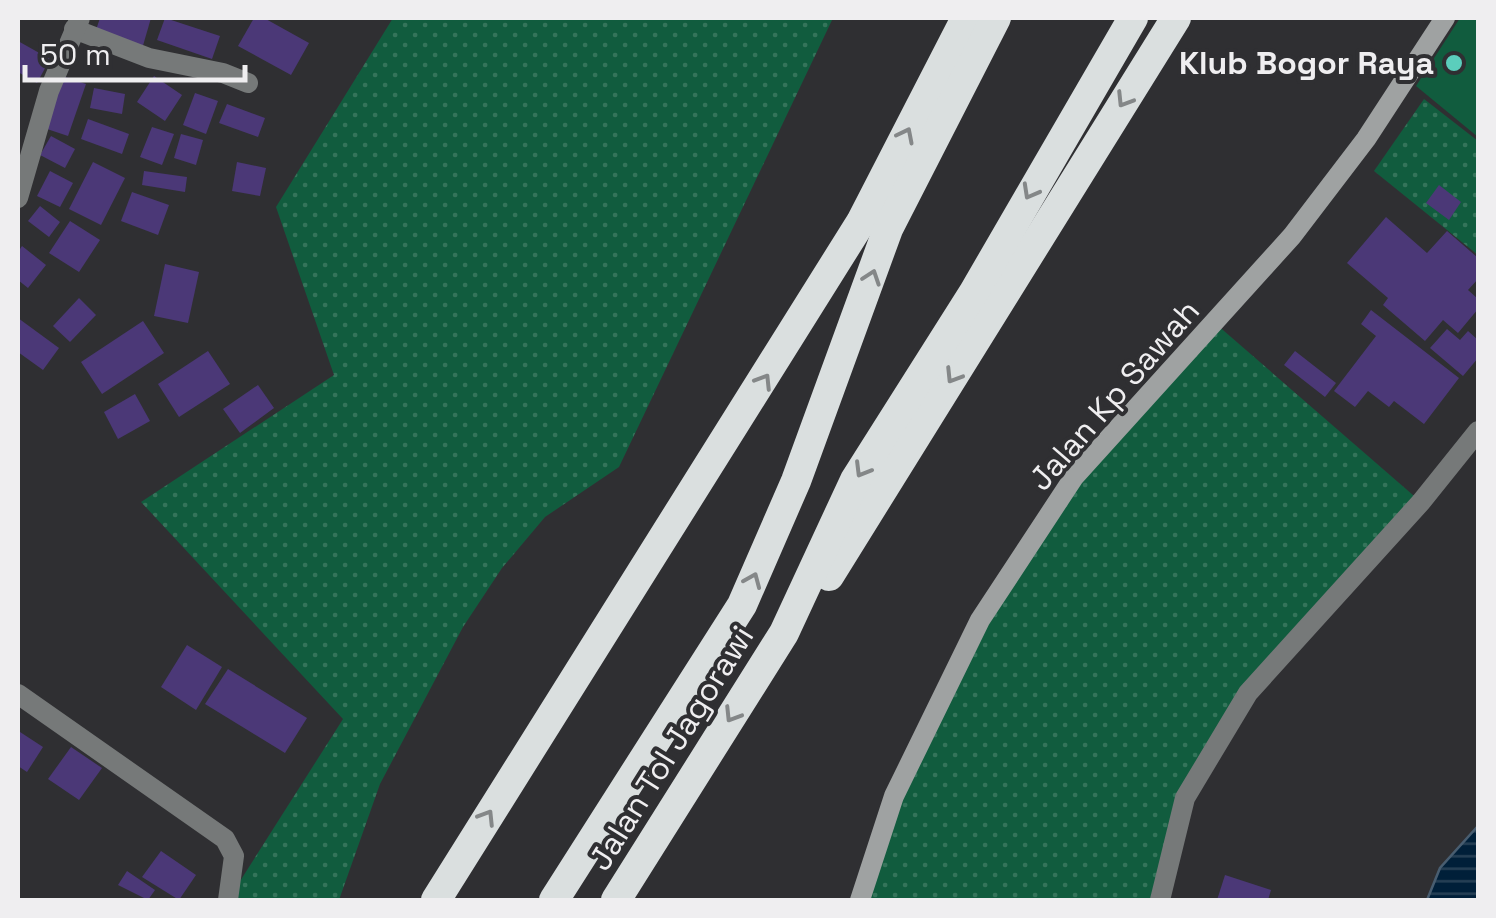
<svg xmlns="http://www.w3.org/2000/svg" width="1496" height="918" font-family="'Space Grotesk',sans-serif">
  <defs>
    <pattern id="green-dots" width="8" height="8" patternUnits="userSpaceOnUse" patternTransform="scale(2.5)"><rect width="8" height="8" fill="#115c3e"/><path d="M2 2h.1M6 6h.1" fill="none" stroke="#34745a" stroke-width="1.8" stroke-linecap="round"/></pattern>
    <pattern id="water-rules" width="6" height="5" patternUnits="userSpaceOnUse" patternTransform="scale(2.5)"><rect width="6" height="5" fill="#001f39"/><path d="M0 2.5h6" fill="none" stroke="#264056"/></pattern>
  </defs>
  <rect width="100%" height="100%" fill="#2f2f32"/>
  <!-- green -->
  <g fill="url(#green-dots)">
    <polygon points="393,18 833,18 619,467 545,517 502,568 463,627 380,784 339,900 228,900 343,719 141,502 334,375 276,207"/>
    <polygon points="1424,99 1478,141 1478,255 1374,171"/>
    <polygon points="1216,324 1421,502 1248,694 1185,798 1160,900 860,900 894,796 980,620 1074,477"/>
  </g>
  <!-- pitch -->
  <polygon fill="#115c3e" points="1460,18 1478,18 1478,137 1416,86"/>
  <!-- water -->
  <polygon fill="url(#water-rules)" stroke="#485d70" stroke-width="2.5" points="1478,826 1478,900 1427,900 1440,868"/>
  <!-- building -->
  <g fill="#4b3877">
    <polygon points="100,18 151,18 142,49 94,36"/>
    <polygon points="165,18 220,36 212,59 157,40"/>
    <polygon points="254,18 264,18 309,43 291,75 238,46"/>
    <polygon points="18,41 50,59 37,83 18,72"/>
    <polygon points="62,76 86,84 68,136 44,128"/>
    <polygon points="154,76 182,95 165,121 137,102"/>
    <polygon points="94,88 125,94 122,114 90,108"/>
    <polygon points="195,93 218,101 206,134 183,125"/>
    <polygon points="227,104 265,118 258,137 219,123"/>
    <polygon points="88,119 129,134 122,154 81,139"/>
    <polygon points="152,127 174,134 162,165 140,157"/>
    <polygon points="181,134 203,140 196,165 174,158"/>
    <polygon points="51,136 75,149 65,168 40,155"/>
    <polygon points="93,162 125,178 101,225 69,209"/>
    <polygon points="237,162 266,168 260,196 232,191"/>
    <polygon points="50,171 73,183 60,207 37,196"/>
    <polygon points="144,171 187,177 185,192 142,185"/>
    <polygon points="1439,185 1461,202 1449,220 1426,203"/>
    <polygon points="132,192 169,205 158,235 121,221"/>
    <polygon points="40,206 60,222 49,237 28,221"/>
    <polygon points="1386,217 1427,253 1447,231 1478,258 1478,279 1468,290 1478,299 1478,309 1458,333 1443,320 1425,341 1383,305 1388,298 1347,263"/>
    <polygon points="70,221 100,240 79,272 49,253"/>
    <polygon points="22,246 46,265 28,288 18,280 18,252"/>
    <polygon points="165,264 199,272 188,323 154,316"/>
    <polygon points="79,298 96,315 70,342 53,326"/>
    <polygon points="1371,310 1459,378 1424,424 1394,401 1389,407 1368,391 1355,407 1334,391 1376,336 1361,324"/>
    <polygon points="18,318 59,348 43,370 18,352"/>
    <polygon points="143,321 164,353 102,394 81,362"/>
    <polygon points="1447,329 1460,340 1468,331 1478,340 1478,358 1463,376 1430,348"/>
    <polygon points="208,351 230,384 179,417 158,384"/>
    <polygon points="1295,351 1336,383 1325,397 1284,365"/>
    <polygon points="258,385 274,408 240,433 223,409"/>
    <polygon points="135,394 150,421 118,439 104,412"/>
    <polygon points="187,645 222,667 196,710 161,687"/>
    <polygon points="228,669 307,718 285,753 205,704"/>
    <polygon points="20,732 43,747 27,772 18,766"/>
    <polygon points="71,747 102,768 79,800 48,779"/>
    <polygon points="161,851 196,875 179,900 142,877"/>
    <polygon points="127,871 155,890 148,900 118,885"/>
    <polygon points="1225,875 1271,890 1268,900 1217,900"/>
  </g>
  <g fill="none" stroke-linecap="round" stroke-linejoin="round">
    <!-- street -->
    <g stroke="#767979" stroke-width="20">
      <polyline points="74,29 149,58 223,73 248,83"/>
      <polyline points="18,198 49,91 80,18"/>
      <polyline points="18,694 225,839 234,856 228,900"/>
      <polyline points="1160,900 1185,798 1248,693 1421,502 1478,431"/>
    </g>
    <!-- secondary -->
    <polyline stroke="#9fa2a2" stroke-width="20" points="860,900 894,796 980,620 1074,477 1292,236 1366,139 1445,18"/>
    <!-- highway -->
    <g stroke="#dadfdf" stroke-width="30">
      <polyline points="829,576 1176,18"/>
      <polyline points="436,900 861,222 966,18"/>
      <polyline points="554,900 742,605 796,481 888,229 996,18"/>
      <polyline points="616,900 784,633 855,480 974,292 1133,18"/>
    </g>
  </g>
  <!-- one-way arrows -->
  <defs><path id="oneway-chevron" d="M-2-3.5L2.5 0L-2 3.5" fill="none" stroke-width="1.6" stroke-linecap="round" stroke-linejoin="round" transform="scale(2.5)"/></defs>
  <g stroke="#848788">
    <use href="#oneway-chevron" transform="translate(1124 100) rotate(122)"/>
    <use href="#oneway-chevron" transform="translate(906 135) rotate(-63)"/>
    <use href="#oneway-chevron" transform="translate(1030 192) rotate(119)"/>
    <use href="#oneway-chevron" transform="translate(872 277) rotate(-71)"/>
    <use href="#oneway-chevron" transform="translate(953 376) rotate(122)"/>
    <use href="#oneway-chevron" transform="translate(764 381) rotate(-58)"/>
    <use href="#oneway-chevron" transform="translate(862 470) rotate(121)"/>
    <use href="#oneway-chevron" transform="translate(753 580) rotate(-67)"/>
    <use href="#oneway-chevron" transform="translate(732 715) rotate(122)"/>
    <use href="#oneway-chevron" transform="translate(487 817) rotate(-58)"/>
  </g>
  <!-- markers -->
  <circle fill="#5bcebc" stroke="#2f2f32" stroke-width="4" cx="1454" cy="63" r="10"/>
  <g text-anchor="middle" stroke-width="8" stroke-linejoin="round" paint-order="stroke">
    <!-- poi labels -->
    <g font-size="32" font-weight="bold" fill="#efeef0" stroke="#2f2f32" text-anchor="end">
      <text x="1434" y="74">Klub Bogor Raya</text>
    </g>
    <!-- street labels -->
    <g font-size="32" fill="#efeef0" stroke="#2f2f32">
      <text transform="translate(1114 395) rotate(-49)" y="11">Jalan Kp Sawah</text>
      <text transform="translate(671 748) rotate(-58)" y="11">Jalan Tol Jagorawi</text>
    </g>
  </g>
  <!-- border -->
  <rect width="1496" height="918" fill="none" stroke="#efeef0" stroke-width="40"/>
  <!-- scale -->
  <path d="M25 65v15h220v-15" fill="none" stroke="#efeef0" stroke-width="5"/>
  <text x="40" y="65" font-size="30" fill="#efeef0" stroke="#2f2f32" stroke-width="8" paint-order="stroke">50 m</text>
</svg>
